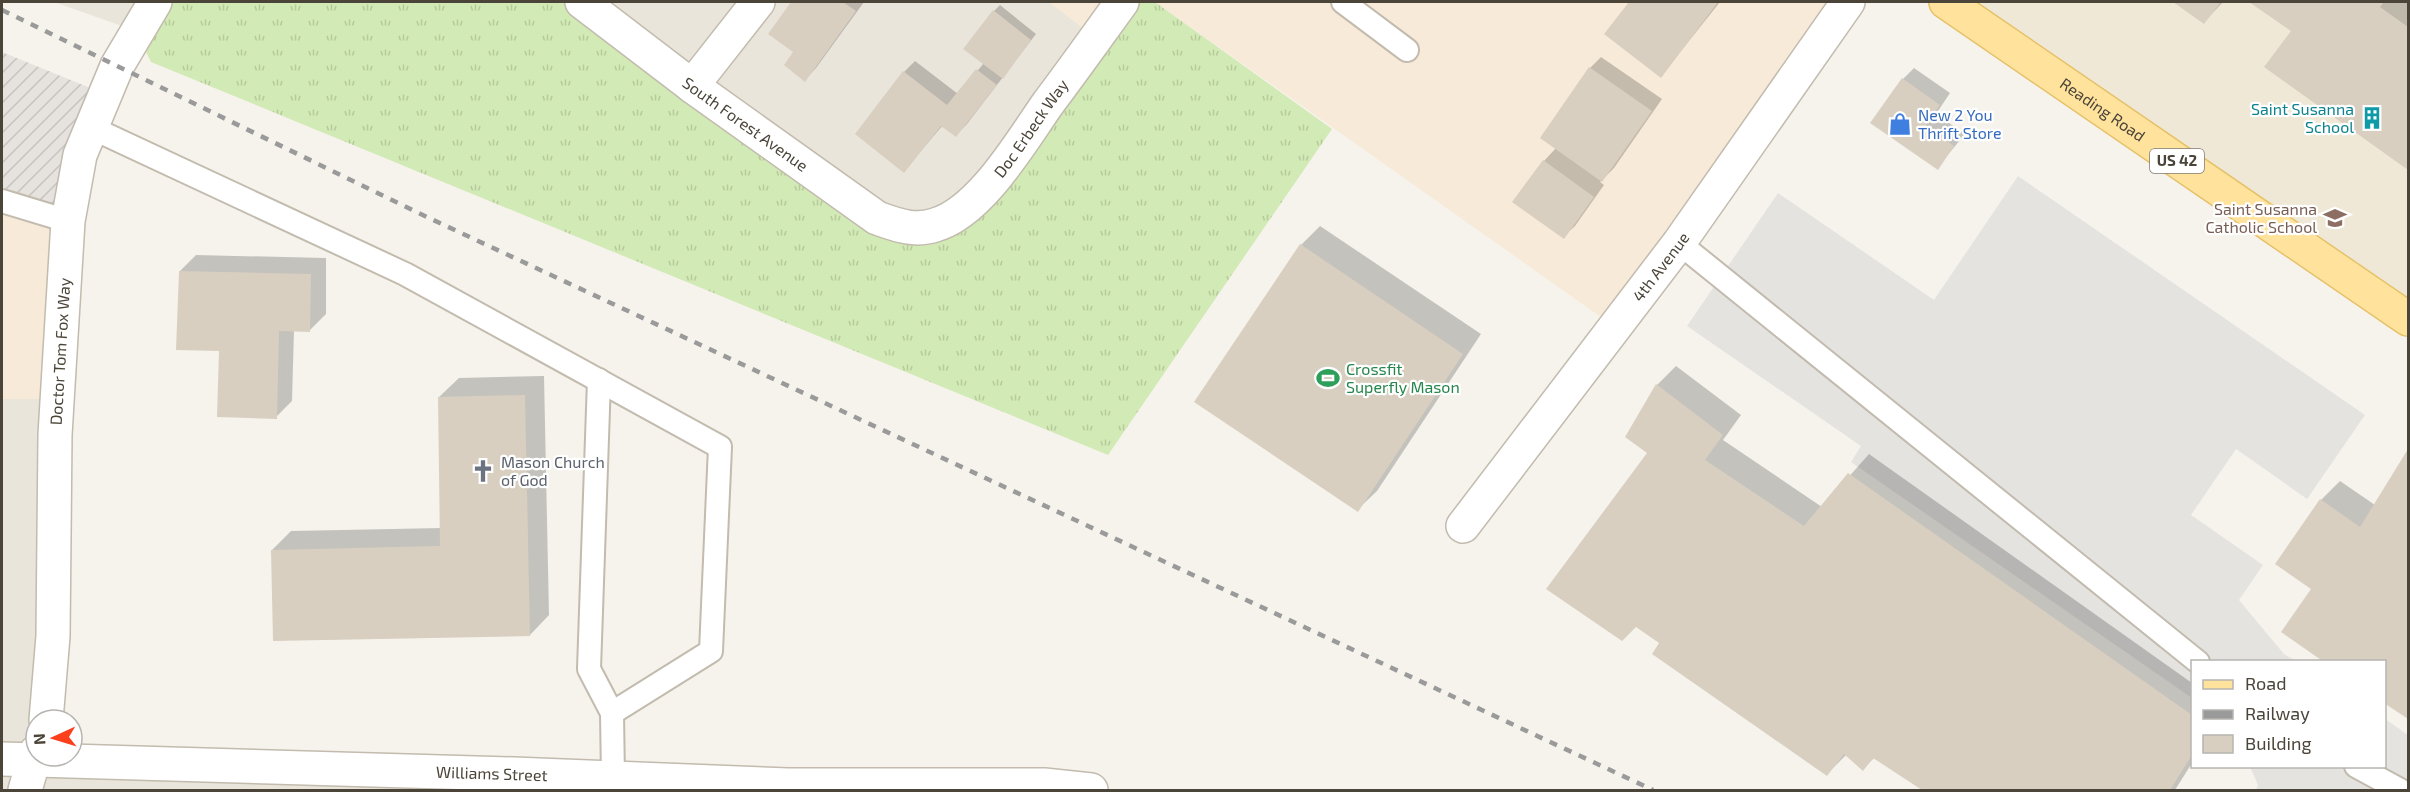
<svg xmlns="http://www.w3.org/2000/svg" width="2410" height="792" font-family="'Exo 2',sans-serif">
  <defs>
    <pattern id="industrial-furrows" width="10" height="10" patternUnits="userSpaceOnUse" patternTransform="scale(1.5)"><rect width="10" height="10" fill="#e6e2dd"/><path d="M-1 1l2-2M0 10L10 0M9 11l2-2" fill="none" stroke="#c7c3be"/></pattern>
    <pattern id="grass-tufts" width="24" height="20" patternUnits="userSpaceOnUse" patternTransform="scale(1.5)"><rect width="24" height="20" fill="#d2eab5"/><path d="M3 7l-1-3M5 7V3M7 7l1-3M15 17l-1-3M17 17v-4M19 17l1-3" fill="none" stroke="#b6ca9c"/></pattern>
  </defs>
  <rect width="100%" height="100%" fill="#f6f3ec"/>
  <!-- residential -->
  <g fill="#eae5da">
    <polygon points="54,2 155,2 136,31"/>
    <polygon points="582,2 1049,2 1096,38 994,179 918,228"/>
    <polygon points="2,399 57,399 34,758 877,790 2,790"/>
  </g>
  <!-- commercial -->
  <g fill="#f7ead8">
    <polygon points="1049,2 1122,2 1096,38"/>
    <polygon points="1155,2 1847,2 1615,327"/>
    <polygon points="2,201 68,221 57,399 2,399"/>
  </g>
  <!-- industrial -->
  <polygon fill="url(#industrial-furrows)" points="2,52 105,94 68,221 2,201"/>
  <!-- education -->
  <polygon fill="#efe8d6" points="1946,2 2408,2 2408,319"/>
  <!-- grass -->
  <polygon fill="url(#grass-tufts)" points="155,2 587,2 877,218 936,225 1122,2 1155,2 1332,129 1108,455 151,62 136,31"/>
  <!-- parking -->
  <g fill="#e5e3e0">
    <polygon points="2018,176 2365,415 2307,499 2236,449 2191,515 2263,565 2239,600 2284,654 2296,661 2192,662 2192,698 1851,462 1861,446 1687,326 1778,193 1934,300"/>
    <polygon points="2385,719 2408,735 2408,790 2256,790 2258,785 2250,767 2384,766"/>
  </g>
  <!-- shadow -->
  <g fill="#0003">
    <polygon points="793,2 864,2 816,68 805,80 795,51 770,34"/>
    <polygon points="1631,2 1720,2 1661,76 1606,34"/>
    <polygon points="2176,2 2223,2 2204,22"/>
    <polygon points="2252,2 2408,2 2408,168 2267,66 2293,31"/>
    <polygon points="1000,5 1036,34 967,124 956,135 943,125 904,171 904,72 915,61 958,94 984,63 994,11"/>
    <polygon points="1601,57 1662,99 1614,168 1600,182 1604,185 1575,226 1563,237 1544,161 1556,148 1590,68"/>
    <polygon points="1914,68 1950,93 1936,114 1965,134 1937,168 1903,79"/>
    <polygon points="1320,226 1481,334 1377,491 1357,510 1301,245"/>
    <polygon points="196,255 326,258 326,314 310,330 294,330 292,401 276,417 220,350 180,271"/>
    <polygon points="1676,366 1741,415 1723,440 1822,507 1869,454 2192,683 2192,763 2175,790 1924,790 1875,757 1863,769 1846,755 1827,774 1649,452 1657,385"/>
    <polygon points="544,376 549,615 530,635 272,550 291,531 442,528 439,397 459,378"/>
    <polygon points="2408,452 2408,717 2384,701 2384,662 2321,500 2340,481 2375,505"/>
  </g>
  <!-- building -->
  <g fill="#d8cfc1">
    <polygon points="791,2 843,2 856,11 805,82 784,65 793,52 768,34"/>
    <polygon points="1629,2 1718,2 1661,78 1604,34"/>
    <polygon points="2173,2 2221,2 2204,24"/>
    <polygon points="2249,2 2384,2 2380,7 2408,27 2408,170 2264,67 2291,31"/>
    <polygon points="993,10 1031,40 1003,79 963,49"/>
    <polygon points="1589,67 1652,111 1602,182 1540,138"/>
    <polygon points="976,69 997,85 956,137 941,126 904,173 855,134 903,71 947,105"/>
    <polygon points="1902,78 1940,105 1925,126 1954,146 1938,170 1870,123"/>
    <polygon points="1543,160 1594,197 1564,239 1512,202"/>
    <polygon points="1300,244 1463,354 1358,512 1194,402"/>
    <polygon points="179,271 311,274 310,332 279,331 277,419 217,417 219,351 176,350"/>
    <polygon points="1656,384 1723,435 1705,460 1804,526 1848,473 2192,715 2192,755 2170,790 1922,790 1873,758 1863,771 1844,754 1827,776 1652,654 1659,643 1636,627 1622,641 1546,589 1647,453 1625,437"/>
    <polygon points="525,395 530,636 273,641 271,550 440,546 438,397"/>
    <polygon points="2408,449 2408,719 2384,703 2384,662 2324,662 2281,632 2311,589 2275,564 2320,499 2360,527"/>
  </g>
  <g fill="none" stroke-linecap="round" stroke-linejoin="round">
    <!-- service casing -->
    <g stroke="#c2bbae" stroke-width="26">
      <g id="service">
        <polyline points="1343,2 1407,50"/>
        <polyline points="92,128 405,274 720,447 711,651 612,713 613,778"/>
        <polyline points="2,201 68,221"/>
        <polyline points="1679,243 2198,662"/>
        <polyline points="599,380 589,669 612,713"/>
        <polyline points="2356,766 2400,790"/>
      </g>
    </g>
    <!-- minor casing -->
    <g stroke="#c2bbae" stroke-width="36">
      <g id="minor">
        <path id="s1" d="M582,2L692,86L877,218C897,225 914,232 935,225C981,212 1022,140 1049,102C1074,69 1098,35 1122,2"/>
        <polyline points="692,86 758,2"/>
        <path id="s2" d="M1463,526L1679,243L1848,2"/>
        <path id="s3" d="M46,720L53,636L55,435L68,221L80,155L117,66L155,2"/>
        <path id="s4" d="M2,759L514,774L788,785H1044L1091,790"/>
        <polyline points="25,790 36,752"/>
      </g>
    </g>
    <!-- primary casing -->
    <g stroke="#e6c16a" stroke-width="36">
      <g id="primary">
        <path id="s5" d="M1946,2L2408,319"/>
      </g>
    </g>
    <!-- service -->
    <use href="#service" stroke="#fff" stroke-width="22"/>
    <!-- minor -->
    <use href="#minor" stroke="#fff" stroke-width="33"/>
    <!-- primary -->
    <use href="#primary" stroke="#ffe39c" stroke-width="33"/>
    <!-- rail -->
    <polyline stroke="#9a9a9a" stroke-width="4.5" stroke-dasharray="8 8" stroke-linecap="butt" points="2,10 429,218 1653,790"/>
  </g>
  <!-- icons -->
  <defs>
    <g id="building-bare" transform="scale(1.8)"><path d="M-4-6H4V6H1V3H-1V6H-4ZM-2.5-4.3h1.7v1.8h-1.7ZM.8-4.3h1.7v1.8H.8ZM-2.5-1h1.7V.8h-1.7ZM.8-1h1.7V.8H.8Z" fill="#0f9aa8" stroke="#fff" stroke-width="2.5" paint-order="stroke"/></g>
    <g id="shop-bare" transform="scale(1.8)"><path d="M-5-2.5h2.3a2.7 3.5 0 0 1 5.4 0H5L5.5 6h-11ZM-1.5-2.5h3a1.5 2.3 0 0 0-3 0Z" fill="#3f7fe0" stroke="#fff" stroke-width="2.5" paint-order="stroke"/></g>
    <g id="school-bare" transform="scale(1.8)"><path d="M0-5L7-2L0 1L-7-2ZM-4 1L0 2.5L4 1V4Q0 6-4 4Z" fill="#8d6e63" stroke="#fff" stroke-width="2.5" paint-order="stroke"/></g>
    <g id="stadium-bare" transform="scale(1.8)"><path d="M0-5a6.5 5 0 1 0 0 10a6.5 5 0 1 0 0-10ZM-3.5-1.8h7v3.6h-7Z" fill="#2e9e5b" stroke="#fff" stroke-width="2.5" paint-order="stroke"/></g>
    <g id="church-bare" transform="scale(1.8)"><path d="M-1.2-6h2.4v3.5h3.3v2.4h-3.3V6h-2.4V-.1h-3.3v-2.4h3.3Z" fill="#6b7280" stroke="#fff" stroke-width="2.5" paint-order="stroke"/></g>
  </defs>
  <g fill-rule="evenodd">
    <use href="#building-bare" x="2372" y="118"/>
    <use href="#shop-bare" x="1900" y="124"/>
    <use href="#school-bare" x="2335" y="218"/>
    <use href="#stadium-bare" x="1328" y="378"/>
    <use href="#church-bare" x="483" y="471"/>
  </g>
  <g text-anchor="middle" stroke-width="4.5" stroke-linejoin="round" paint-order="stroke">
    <!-- shield labels -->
    <rect fill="#fff" stroke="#817c74" stroke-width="1.5" x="2150" y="149" width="54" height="24" rx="4.5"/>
    <g font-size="15" font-weight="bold" fill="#4b4439">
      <text x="2177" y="166">US 42</text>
    </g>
    <!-- culture labels -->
    <g font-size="16" fill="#0d838f" stroke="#fff" text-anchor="end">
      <text x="2354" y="115">Saint Susanna<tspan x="2354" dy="18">School</tspan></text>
    </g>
    <!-- street labels -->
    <g font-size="16" fill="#4b4439" stroke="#fff">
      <text dy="6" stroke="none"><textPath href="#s5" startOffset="190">Reading Road</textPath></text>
      <text dy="6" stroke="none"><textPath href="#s1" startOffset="204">South Forest Avenue</textPath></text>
      <text dy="6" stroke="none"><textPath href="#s1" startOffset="564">Doc Erbeck Way</textPath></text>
      <text dy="6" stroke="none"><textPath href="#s2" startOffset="326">4th Avenue</textPath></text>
      <text dy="6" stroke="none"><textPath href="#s3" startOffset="369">Doctor Tom Fox Way</textPath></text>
      <text dy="6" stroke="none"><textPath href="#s4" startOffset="490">Williams Street</textPath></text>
    </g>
    <!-- shop labels -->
    <g font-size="16" fill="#366cbe" stroke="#fff" text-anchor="start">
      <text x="1918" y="121">New 2 You<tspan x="1918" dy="18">Thrift Store</tspan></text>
    </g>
    <!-- education labels -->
    <g font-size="16" fill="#785e54" stroke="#fff" text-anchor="end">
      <text x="2317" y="215">Saint Susanna<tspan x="2317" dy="18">Catholic School</tspan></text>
    </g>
    <!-- leisure labels -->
    <g font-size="16" fill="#27864d" stroke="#fff" text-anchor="start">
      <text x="1346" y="375">Crossfit<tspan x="1346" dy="18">Superfly Mason</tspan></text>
    </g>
    <!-- worship labels -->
    <g font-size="16" fill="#5b616d" stroke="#fff" text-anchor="start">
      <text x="501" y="468">Mason Church<tspan x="501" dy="18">of God</tspan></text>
    </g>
  </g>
  <!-- border -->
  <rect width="2410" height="792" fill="none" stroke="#4b4439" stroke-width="6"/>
  <!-- legend -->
  <rect x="2191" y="660" width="195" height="108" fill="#ffffff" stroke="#b7b4b0" stroke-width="1.5"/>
  <rect x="2203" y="680" width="30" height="9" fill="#ffe39c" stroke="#b7b4b0" stroke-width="1.5"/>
  <text x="2245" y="690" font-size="18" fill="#4b4439">Road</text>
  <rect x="2203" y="710" width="30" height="9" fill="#9a9a9a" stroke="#b7b4b0" stroke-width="1.5"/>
  <text x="2245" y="720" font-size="18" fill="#4b4439">Railway</text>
  <rect x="2203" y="735" width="30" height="18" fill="#d8cfc1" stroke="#b7b4b0" stroke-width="1.5"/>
  <text x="2245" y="750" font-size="18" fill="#4b4439">Building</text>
  <!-- north arrow -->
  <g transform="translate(54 738) rotate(266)"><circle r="28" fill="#ffffff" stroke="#b7b4b0" stroke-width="1.5"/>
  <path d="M0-4.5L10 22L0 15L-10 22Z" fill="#fc3f1d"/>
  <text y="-9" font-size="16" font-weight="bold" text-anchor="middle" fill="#4b4439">N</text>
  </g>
</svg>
